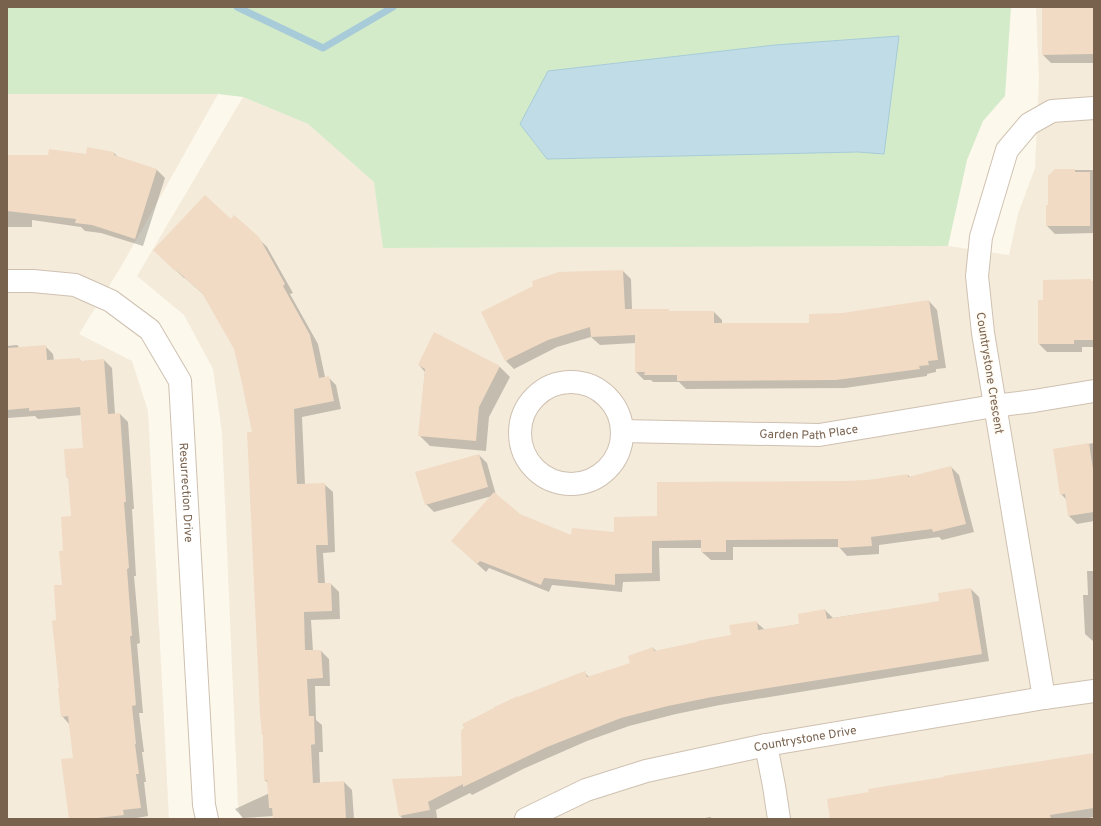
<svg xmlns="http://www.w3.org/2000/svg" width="1101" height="826" font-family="Overpass,sans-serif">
  <rect width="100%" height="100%" fill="#fcf8ec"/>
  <!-- residential -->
  <g fill="#f4ebdb">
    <polygon points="1036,7 1094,7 1094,819 242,819 238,806 222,433 213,369 184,315 137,276 243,97 308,124 375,182 383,248 948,246 1009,255 1018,214 1035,168 1039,80"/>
    <polygon points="7,94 218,94 122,265 79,334 132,361 148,411 169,819 7,819"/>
  </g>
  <!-- green -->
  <polygon fill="#d4ebca" points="7,7 1011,7 1005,96 983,121 967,160 948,246 383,248 374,182 308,124 243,97 218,94 7,94"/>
  <!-- water -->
  <polygon fill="#c0dde7" stroke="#a7cbd8" points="899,36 884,154 858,152 547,159 520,124 548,71 775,45"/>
  <!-- shadow -->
  <g fill="#0003">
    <polygon points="1043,7 1094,7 1094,63 1051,63 1043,55"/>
    <polygon points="114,153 118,157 157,170 165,178 143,246 101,233 85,231 81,227 32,220 32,227 7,227 7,157 87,155"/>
    <polygon points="1056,170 1094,170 1094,233 1055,234 1047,226"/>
    <polygon points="231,221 258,238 267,247 293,293 290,294 318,344 325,377 328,377 336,385 341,409 302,417 305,485 324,484 333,492 335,552 323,553 325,584 331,584 339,592 340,619 311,620 313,651 321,651 329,659 330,686 315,686 316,720 322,725 323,752 319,752 320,783 344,782 352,790 354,819 274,819 274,816 243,818 235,809 272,792 268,783 265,780 253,433 235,348 203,294 185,278 184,278 155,250"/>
    <polygon points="623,271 631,279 632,310 670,312 714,312 722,320 722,324 810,324 842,314 929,301 937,310 946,368 936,369 936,372 927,374 927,376 845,388 686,389 679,382 653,382 651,380 644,380 636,372 636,343 600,345 591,337 557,347 514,369 506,361"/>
    <polygon points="1094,281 1094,347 1082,347 1082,352 1047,352 1039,344 1044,301"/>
    <polygon points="17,345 20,348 45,346 53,354 54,361 79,359 82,362 104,360 112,368 115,414 120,414 128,422 134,509 132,509 136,576 134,576 140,643 137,644 143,713 139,713 144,752 142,752 146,782 144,782 148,816 131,819 70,819 74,759 70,725 62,716 57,621 63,586 65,552 72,517 69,479 67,477 84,449 82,415 38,419 35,416 7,418 7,346"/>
    <polygon points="419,365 500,367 510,377 489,417 486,451 430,446 419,435 425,372"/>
    <polygon points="1094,443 1094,521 1077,524 1069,516 1067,500 1061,494 1054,450"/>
    <polygon points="479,455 487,463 496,495 519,515 572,536 615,534 658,517 844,482 868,481 908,475 910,477 951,467 959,475 974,532 942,540 939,537 879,545 879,554 847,556 839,547 733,547 733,560 711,560 702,552 702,548 659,548 660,581 623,582 622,592 552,585 549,592 489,568 486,572 452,541 492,496 434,512 426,504"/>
    <polygon points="1087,571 1094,571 1094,642 1085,634 1083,595 1088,595"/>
    <polygon points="971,589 979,597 989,661 720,705 676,714 629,726 587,741 523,769 472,795 470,793 436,810 437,818 404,819 400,816 464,777 519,698 584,672 589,677 631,664 653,648 657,652 732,636 756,622 765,630 800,624 825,610 833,618 940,602"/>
    <polygon points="1094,754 1094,817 1084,819 831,819"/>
    <polygon points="710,817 713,819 701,819"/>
  </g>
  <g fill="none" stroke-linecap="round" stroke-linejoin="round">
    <!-- stream -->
    <polyline stroke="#a7cbd8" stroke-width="7" points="237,7 323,48 393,7"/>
  </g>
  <!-- building -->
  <g fill="#f1dbc4">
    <polygon points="1042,7 1094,7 1094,54 1042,55"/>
    <polygon points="87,147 114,152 114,155 157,169 135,239 92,225 75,223 76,219 7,211 7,155 48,155 49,149 86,154"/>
    <polygon points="1055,169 1075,169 1075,172 1090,172 1090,226 1046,226 1046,205 1048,205 1048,176"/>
    <polygon points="205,195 231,219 234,215 259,237 285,284 283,286 310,335 319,378 329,376 334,401 294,409 296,465 297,484 325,483 328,545 316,545 318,583 331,583 332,611 304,612 305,650 321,650 323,678 307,679 309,716 314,716 315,744 311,745 313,783 344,781 346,819 273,819 272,808 269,808 267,780 264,781 263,735 262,735 260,714 247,432 252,432 242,383 234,349 202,293 176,270 175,271 153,250"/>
    <polygon points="623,270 625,309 669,309 669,311 714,311 714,323 809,323 809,314 842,313 929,300 938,360 928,361 929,365 919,366 920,369 836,380 677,381 677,375 644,375 645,372 635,372 635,335 591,337 590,327 548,340 505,361 481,312 533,286 532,281 559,272"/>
    <polygon points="1091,279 1091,281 1094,281 1094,340 1074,340 1074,344 1038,344 1038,300 1043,300 1043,280"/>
    <polygon points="434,332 500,366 479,407 476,441 418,436 425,369 418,365"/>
    <polygon points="46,345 47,360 80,358 80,361 104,359 108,414 120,413 126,502 124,502 129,568 127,569 132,636 130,636 136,705 132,706 136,744 135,744 139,774 136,774 141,808 123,810 124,815 89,819 69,819 61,759 73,758 68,716 61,717 58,688 59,688 52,621 56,620 54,585 62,585 59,551 63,551 61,517 71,516 68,477 66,477 64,449 83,448 80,407 29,411 29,408 7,410 7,348"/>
    <polygon points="1089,443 1094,476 1094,512 1068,516 1065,494 1060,495 1053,449"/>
    <polygon points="479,454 488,487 425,505 415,472"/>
    <polygon points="951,466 966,524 933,532 932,529 871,537 872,546 838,548 838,539 726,540 726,552 701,552 701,540 652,541 652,573 615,574 615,585 544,578 541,585 480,561 477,564 451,541 494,492 520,514 571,535 572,528 614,532 614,517 657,516 657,482 844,481 868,480 908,474 908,477"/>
    <polygon points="971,588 982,654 712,697 668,706 621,718 547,747 463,787 463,784 428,802 430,810 399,816 392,779 462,776 461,730 464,728 462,724 494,708 494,707 518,696 518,697 585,671 587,677 630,663 628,656 653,647 654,651 697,642 697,641 731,635 729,625 757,621 758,630 799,624 798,614 825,609 827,619 939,601 938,593"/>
    <polygon points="1094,753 1094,808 1050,815 1051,819 830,819 827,799 869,792 868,789 944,777 943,776"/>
  </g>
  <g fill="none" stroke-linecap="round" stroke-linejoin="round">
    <!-- minor casing -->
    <g stroke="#cfc1b1" stroke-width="24">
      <g id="minor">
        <path id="s1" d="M7,281H33L75,285L111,301L150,330L180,381L204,805L207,819"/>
        <circle cx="571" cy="433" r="51"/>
        <path id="s2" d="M622,431L819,435L994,406L1034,401L1094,391"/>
        <polyline points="1044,698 983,333 977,276 981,237 1007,150 1029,124 1052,111 1094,108"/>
        <polyline points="766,745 774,786 779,819"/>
        <path id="s3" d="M526,819L586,790L646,771L766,745L1044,698L1094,691"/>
      </g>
    </g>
    <!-- minor -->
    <use href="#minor" stroke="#fff" stroke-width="22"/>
  </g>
  <g text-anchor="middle" stroke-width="3" stroke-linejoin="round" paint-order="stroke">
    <!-- street labels -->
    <g font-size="12" fill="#78624e" stroke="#fffbf3">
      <text transform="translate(990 373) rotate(81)" y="4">Countrystone Crescent</text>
      <text dy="4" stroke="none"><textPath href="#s2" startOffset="187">Garden Path Place</textPath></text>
      <text dy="4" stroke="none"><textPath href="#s1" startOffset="327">Resurrection Drive</textPath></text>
      <text dy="4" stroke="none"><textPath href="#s3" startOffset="292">Countrystone Drive</textPath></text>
    </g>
  </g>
  <!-- border -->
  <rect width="1101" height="826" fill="none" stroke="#78624e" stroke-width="16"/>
</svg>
